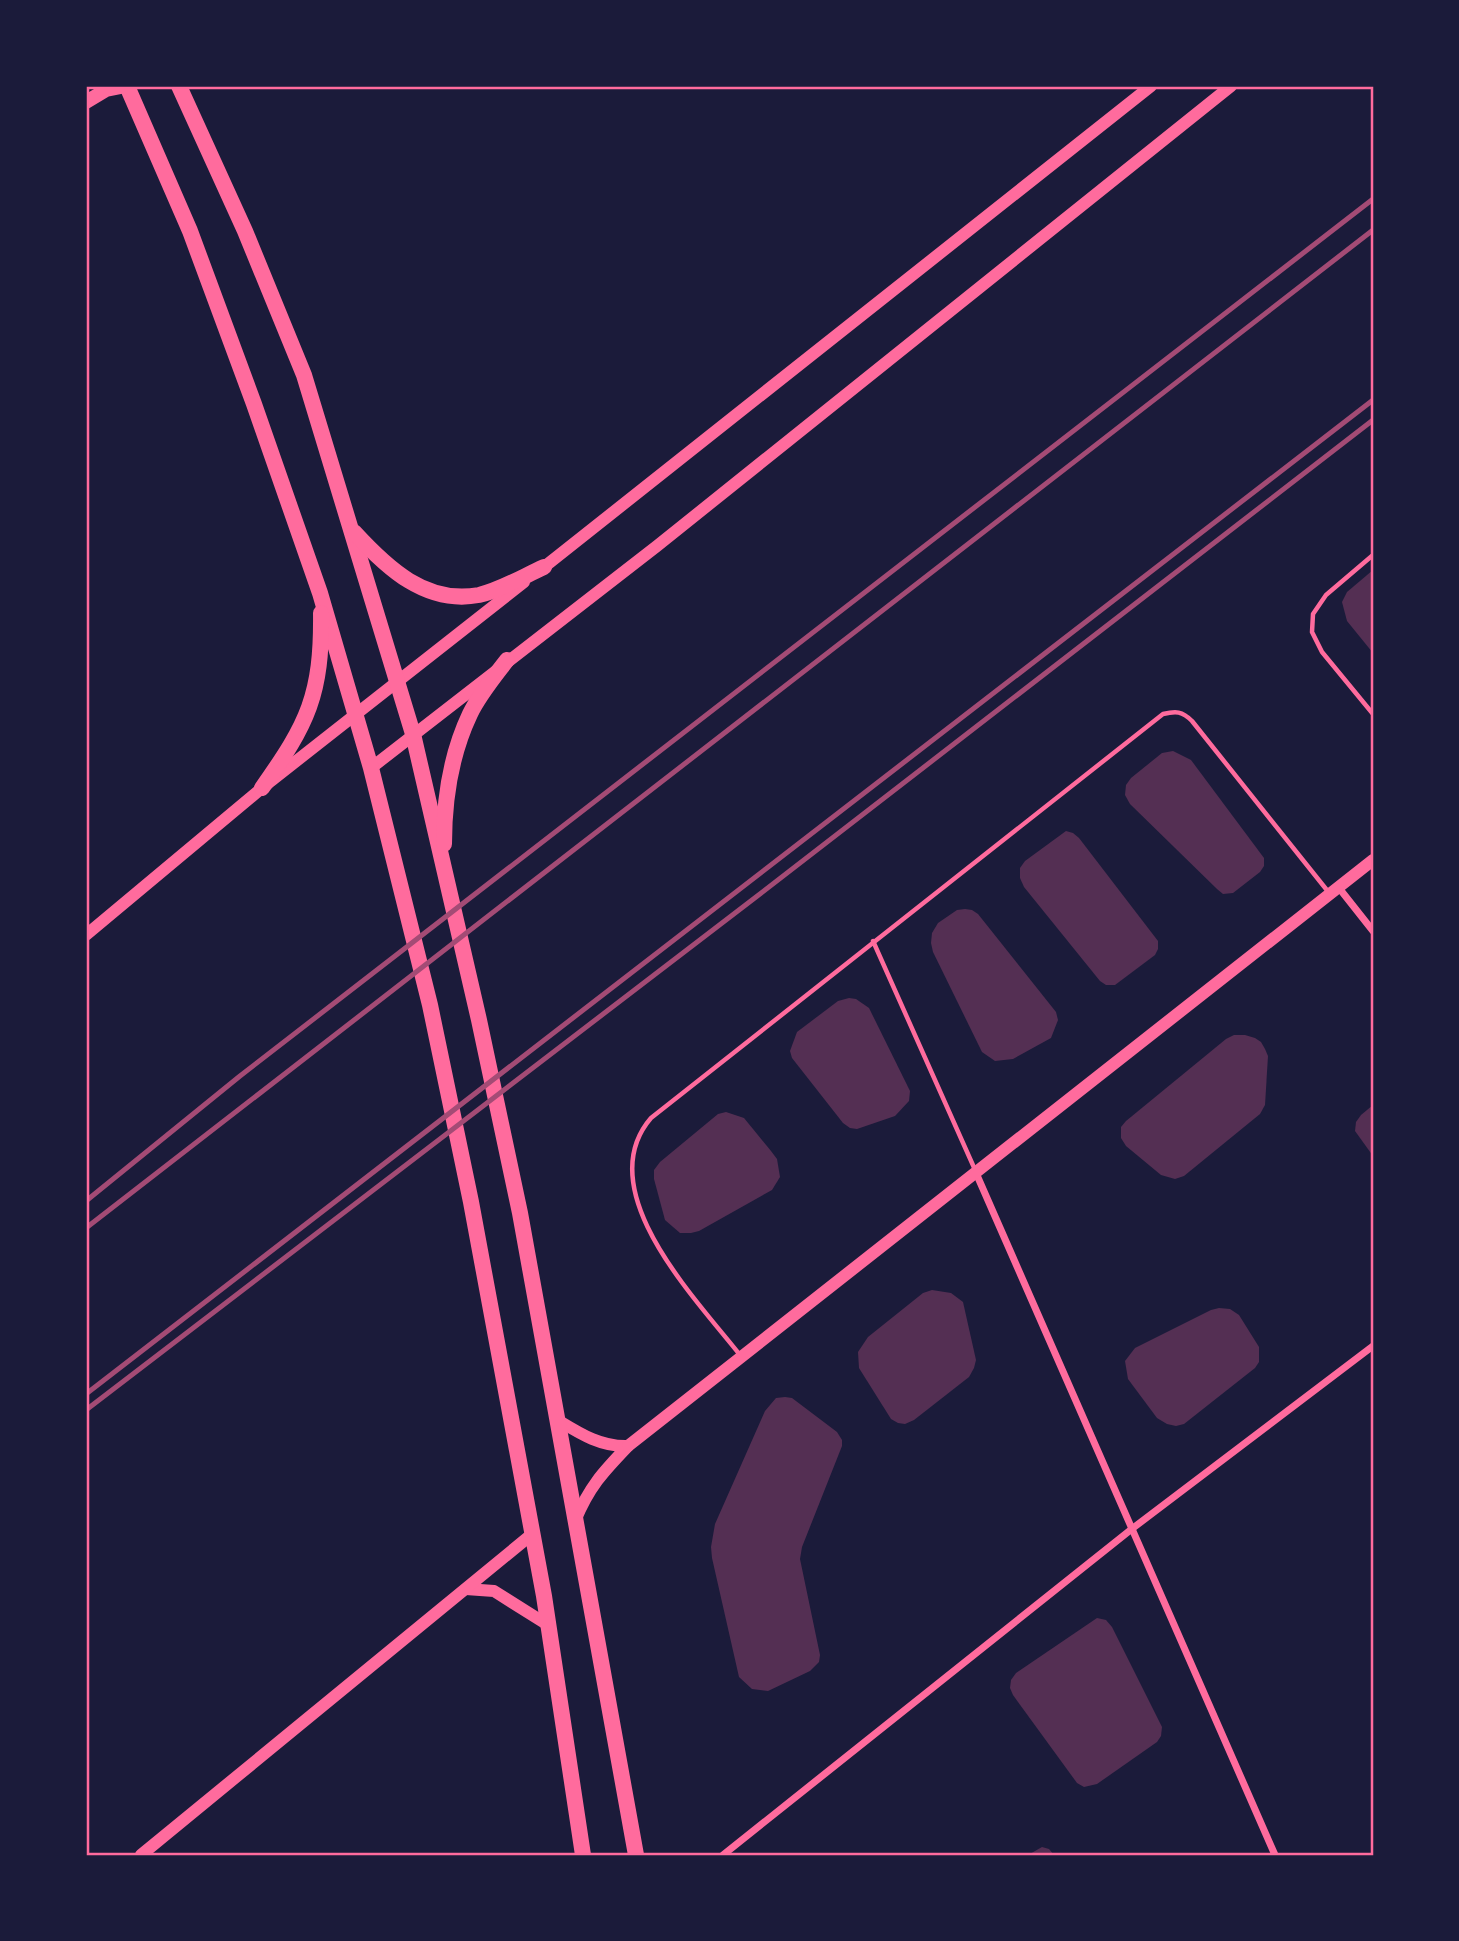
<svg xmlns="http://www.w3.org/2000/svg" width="1459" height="1941" font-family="Rubik,sans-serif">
  <rect width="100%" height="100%" fill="#1b1b3a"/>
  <!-- building -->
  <g fill="#542f53">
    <polygon points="1373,570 1373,653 1347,621 1342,602 1347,592"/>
    <polygon points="1173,751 1191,760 1264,858 1264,866 1260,872 1233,893 1223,894 1217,889 1130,804 1125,795 1126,785 1131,778 1162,753"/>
    <polygon points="1066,831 1073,833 1079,838 1158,941 1158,949 1155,955 1115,985 1106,985 1100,981 1024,887 1020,878 1020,868 1025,861"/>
    <polygon points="965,909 972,910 978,914 1056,1012 1058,1020 1051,1038 1013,1059 995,1061 982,1052 933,952 931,943 932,933 938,923 957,910"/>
    <polygon points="849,998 856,999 869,1008 910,1091 909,1101 895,1116 857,1129 850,1128 843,1123 792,1058 790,1051 797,1032 838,1001"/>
    <polygon points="1234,1035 1245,1035 1255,1038 1261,1042 1265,1049 1268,1056 1265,1105 1260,1114 1184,1176 1175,1179 1161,1175 1126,1146 1121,1138 1121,1127 1126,1121 1226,1039"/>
    <polygon points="1373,1105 1373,1156 1355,1131 1356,1122 1361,1115"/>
    <polygon points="726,1112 744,1118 771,1151 777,1159 780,1177 772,1190 699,1231 691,1233 680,1233 665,1220 654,1179 654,1170 660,1162 718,1114"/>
    <polygon points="932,1290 951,1293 963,1302 976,1360 974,1368 969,1377 914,1420 905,1424 898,1423 891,1419 859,1368 858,1352 868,1337 923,1293"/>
    <polygon points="1219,1308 1230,1309 1239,1315 1259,1347 1259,1362 1255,1368 1184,1424 1176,1426 1167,1424 1157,1418 1128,1379 1125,1361 1135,1348 1211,1310"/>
    <polygon points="785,1397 792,1398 837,1432 842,1440 842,1446 802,1547 800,1559 820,1655 819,1662 810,1671 768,1691 752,1689 739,1677 712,1558 711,1547 715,1524 765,1411 776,1398"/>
    <polygon points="1097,1618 1106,1620 1112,1627 1162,1727 1161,1736 1157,1742 1097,1784 1084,1787 1077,1783 1013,1695 1010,1688 1011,1680 1016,1673"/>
    <polygon points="1042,1847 1049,1849 1054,1855 1028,1855"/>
  </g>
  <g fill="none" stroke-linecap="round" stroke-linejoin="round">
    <!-- service -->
    <g stroke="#ff6b9d" stroke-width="4.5">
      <polyline points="1373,555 1326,595 1313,614 1312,632 1322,652 1373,714"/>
      <polyline points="873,941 976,1172"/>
      <path d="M740,1355C696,1299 589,1190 651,1118L1163,714C1176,711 1182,711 1192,721L1330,894"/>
    </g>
    <!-- minor -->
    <g stroke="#ff6b9d" stroke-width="7">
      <polyline points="1339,888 1373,931"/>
      <polyline points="976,1173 1275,1855"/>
      <polyline points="723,1855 1133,1528 1373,1346"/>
    </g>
    <!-- tertiary -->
    <g stroke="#ff6b9d" stroke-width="12">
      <polyline points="539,571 1151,86"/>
      <polyline points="371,768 657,546 1231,86"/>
      <polyline points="86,935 262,788 524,582"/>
      <path d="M556,1419C579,1433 600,1447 628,1446C603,1472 589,1487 575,1521"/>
      <polyline points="628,1446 1373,860"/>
      <polyline points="466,1589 494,1591 548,1625"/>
      <polyline points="141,1855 531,1535"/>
    </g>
    <!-- secondary -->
    <polyline stroke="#ff6b9d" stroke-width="14" points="86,102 106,90 126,86"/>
    <!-- primary -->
    <g stroke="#ff6b9d" stroke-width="16">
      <polyline points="127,86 190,231 254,404 320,593 371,768 430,1005 471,1202 544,1596 583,1855"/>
      <polyline points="179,86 245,231 304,375 413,734 479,1020 520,1213 636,1855"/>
      <path d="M354,532C387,568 426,605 479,595C501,590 524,576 544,567"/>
      <path d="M262,788C308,723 322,695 321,613"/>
      <path d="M444,844C444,801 451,754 470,714C479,695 494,677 507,660"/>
    </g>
    <!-- rail -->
    <g stroke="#a44b75" stroke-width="5">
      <polyline points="86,1201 240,1076 1373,199"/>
      <polyline points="86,1228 1373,230"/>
      <polyline points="86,1394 1373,400"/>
      <polyline points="86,1410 756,897 1373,420"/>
    </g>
  </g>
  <!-- border -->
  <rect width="1459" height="1941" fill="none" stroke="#1b1b3a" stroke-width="175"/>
  <rect x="88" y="88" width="1284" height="1766" fill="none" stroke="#ff6b9d" stroke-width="2.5"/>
</svg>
